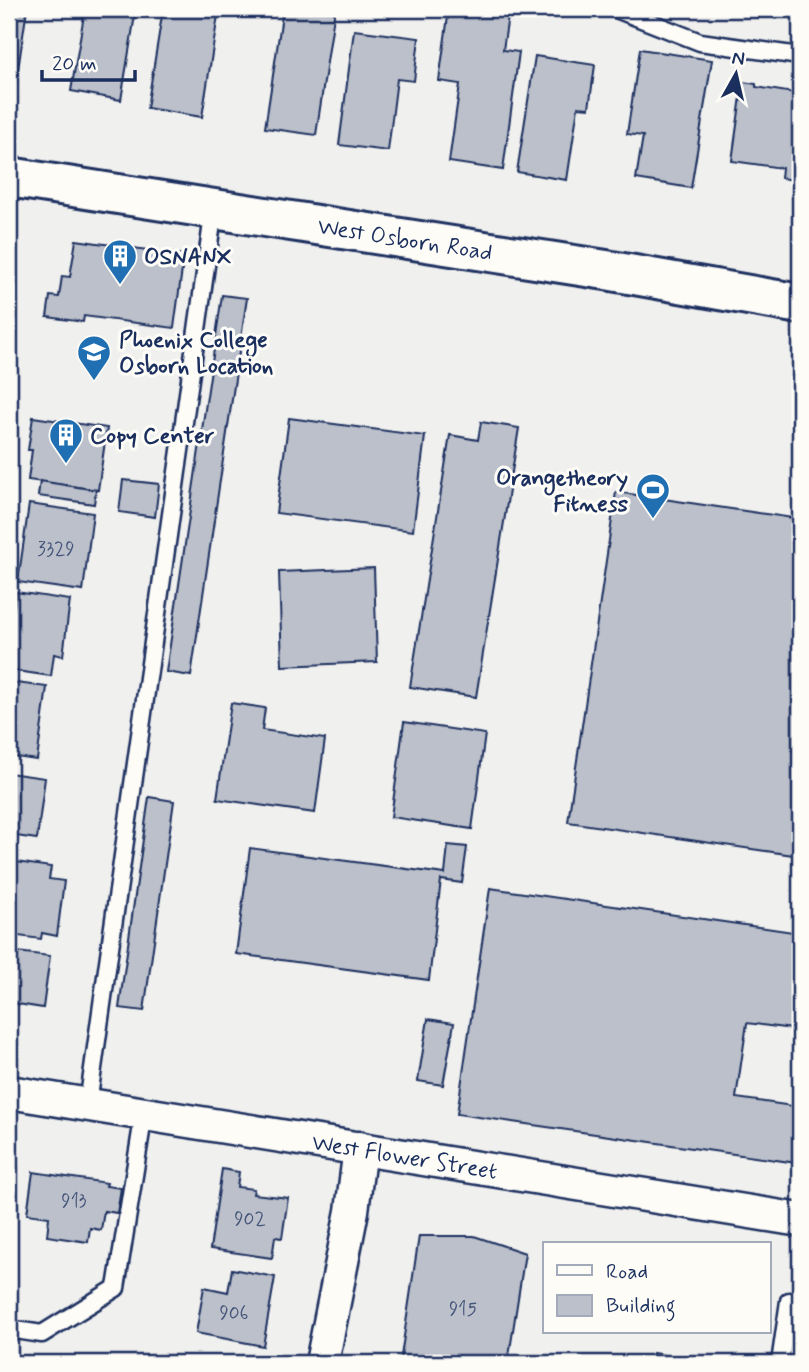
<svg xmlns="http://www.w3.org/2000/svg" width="809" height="1372" font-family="Mynerve,sans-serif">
  <rect width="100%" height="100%" fill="#f0f0ee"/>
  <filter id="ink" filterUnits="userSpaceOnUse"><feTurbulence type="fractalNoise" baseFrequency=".0143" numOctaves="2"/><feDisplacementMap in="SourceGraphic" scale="14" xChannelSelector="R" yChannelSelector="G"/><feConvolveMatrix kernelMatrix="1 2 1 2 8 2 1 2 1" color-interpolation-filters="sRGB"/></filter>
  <g filter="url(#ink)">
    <!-- building -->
    <g fill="#bbc0ca" stroke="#1b2f5e" stroke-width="2">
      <polygon points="9,9 27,9 16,83 9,82"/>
      <polygon points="85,9 136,9 121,100 71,91"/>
      <polygon points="163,9 219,9 202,117 147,108"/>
      <polygon points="278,9 335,9 316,135 265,128 283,9"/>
      <polygon points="449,9 485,9 484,12 508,16 503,50 519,52 503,170 449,162 460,84 439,81"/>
      <polygon points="354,30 419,38 414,81 397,79 388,151 339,145"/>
      <polygon points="640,49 712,60 691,188 636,179 643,136 627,134"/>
      <polygon points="535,56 595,65 589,108 578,107 567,180 517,172"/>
      <polygon points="743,82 756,84 756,87 800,94 800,181 781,178 782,168 732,161"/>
      <polygon points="76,240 184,255 174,328 84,316 83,322 47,317 50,296 59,297 62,276 70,277"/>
      <polygon points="222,295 247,298 191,676 166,672"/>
      <polygon points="33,417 107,428 98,490 28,480 32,450 28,450"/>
      <polygon points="289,418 425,436 413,531 276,513"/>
      <polygon points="481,422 519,428 476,697 410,687 450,435 478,440"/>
      <polygon points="123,480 159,484 155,517 119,512"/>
      <polygon points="40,481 96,490 94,504 38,496"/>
      <polygon points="616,492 800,519 800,856 568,822"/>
      <polygon points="29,504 93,513 83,591 18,582"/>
      <polygon points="374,568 377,662 282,666 279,572"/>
      <polygon points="16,592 70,600 63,656 54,654 51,676 9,670 9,648"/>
      <polygon points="9,682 47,687 37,760 9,756"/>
      <polygon points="231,703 265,708 262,730 325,739 315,813 217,799"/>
      <polygon points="404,722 485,734 472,829 391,817"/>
      <polygon points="9,773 45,778 37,839 9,835"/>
      <polygon points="149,797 174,801 144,1011 119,1008"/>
      <polygon points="448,845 467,847 462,883 441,880 429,980 236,954 250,848 445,874"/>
      <polygon points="9,861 51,867 49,879 64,881 57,936 42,933 41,939 11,935 9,941"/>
      <polygon points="490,888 800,933 800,1030 747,1023 736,1098 800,1107 800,1144 797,1163 457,1114"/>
      <polygon points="9,951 50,956 43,1008 11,1003 9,1021"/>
      <polygon points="428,1019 454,1023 443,1085 418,1081"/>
      <polygon points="9,1167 18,1168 9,1231"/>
      <polygon points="222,1169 239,1172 237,1187 254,1189 253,1194 288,1198 282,1238 275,1237 272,1258 210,1249"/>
      <polygon points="33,1172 107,1183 106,1186 121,1188 117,1213 104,1211 101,1230 90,1228 88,1242 47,1236 49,1217 27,1214"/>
      <polygon points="419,1236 474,1236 525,1253 508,1363 400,1363"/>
      <polygon points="232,1269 275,1277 263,1346 196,1333 204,1287 228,1292"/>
      <polygon points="653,1353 713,1363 651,1363"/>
    </g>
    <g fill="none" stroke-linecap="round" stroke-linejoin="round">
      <!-- lane casing -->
      <g stroke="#1b2f5e" stroke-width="21">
        <g id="lane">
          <polyline points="616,9 700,42 800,56"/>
          <polyline points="88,1104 214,209"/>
          <polyline points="9,1329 42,1334 116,1288 144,1113"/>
          <polyline points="780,1363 789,1301"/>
        </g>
      </g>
      <!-- street casing -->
      <g stroke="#1b2f5e" stroke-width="37">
        <g id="street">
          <path id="s1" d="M9,1092L800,1220"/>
          <polyline points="322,1363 352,1211 360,1148"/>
        </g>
      </g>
      <!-- secondary casing -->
      <g stroke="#1b2f5e" stroke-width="44">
        <g id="secondary">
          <path id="s2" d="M9,177L606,270L800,304"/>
        </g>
      </g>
      <!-- lane -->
      <use href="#lane" stroke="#fdfcf7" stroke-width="16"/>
      <!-- street -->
      <use href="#street" stroke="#fdfcf7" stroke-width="32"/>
      <!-- secondary -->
      <use href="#secondary" stroke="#fdfcf7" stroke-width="38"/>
    </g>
  </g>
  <!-- icons -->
  <defs>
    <g id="building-pin" transform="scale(1.75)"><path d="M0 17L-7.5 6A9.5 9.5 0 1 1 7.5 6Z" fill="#1f6fb2" stroke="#fdfcf7"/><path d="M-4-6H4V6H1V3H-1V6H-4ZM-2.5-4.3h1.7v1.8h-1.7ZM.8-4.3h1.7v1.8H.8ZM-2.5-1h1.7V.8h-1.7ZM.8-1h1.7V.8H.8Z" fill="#fff"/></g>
    <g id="university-pin" transform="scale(1.75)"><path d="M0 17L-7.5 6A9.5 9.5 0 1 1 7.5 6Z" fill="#1f6fb2" stroke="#fdfcf7"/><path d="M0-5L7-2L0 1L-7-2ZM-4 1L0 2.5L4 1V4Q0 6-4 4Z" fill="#fff"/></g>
    <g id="stadium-pin" transform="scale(1.75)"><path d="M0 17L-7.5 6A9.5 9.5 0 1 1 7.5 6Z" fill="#1f6fb2" stroke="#fdfcf7"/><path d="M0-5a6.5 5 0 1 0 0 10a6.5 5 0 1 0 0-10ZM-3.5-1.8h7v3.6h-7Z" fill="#fff"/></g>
  </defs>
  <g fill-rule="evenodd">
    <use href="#building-pin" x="120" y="256"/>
    <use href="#university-pin" x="94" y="352"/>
    <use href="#building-pin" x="66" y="435"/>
    <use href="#stadium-pin" x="653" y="490"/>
  </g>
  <g text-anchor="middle" stroke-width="6" stroke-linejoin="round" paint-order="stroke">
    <!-- number labels -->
    <g font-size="19" fill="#435379">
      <text x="56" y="555">3329</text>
      <text x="74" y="1207">913</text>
      <text x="250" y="1225">902</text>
      <text x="463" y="1315">915</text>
      <text x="234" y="1319">906</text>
    </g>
    <!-- street labels -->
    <g font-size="23" fill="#1b2f5e" stroke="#fdfcf7">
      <text dy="8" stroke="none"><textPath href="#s2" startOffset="401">West Osborn Road</textPath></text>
      <text dy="8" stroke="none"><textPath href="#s1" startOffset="401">West Flower Street</textPath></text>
    </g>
    <!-- poi labels -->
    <g font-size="23" font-weight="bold" fill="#1b2f5e" stroke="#fdfcf7" text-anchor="start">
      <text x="144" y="264">OSNANX</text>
      <text x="119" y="347">Phoenix College<tspan x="119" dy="26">Osborn Location</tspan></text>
      <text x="90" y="443">Copy Center</text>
      <text x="628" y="485" text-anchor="end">Orangetheory<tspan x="628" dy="26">Fitness</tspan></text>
    </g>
  </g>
  <!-- margin -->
  <rect width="809" height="1372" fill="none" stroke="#fdfcf7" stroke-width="35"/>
  <rect x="18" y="18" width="774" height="1337" fill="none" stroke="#1b2f5e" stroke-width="2.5" filter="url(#ink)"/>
  <!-- legend -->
  <rect x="543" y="1242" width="228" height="91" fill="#fdfcf7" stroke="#a3aaba" stroke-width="2"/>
  <rect x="557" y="1265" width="35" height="10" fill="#fdfcf7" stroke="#a3aaba" stroke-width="2"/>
  <text x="606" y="1278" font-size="21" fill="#1b2f5e">Road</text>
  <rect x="557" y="1295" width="35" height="21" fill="#bbc0ca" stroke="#a3aaba" stroke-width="2"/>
  <text x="606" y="1312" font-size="21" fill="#1b2f5e">Building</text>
  <!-- north arrow -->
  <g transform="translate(736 74) rotate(8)" stroke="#fdfcf7" stroke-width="5" paint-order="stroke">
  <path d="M0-5L12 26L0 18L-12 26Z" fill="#1b2f5e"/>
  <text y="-10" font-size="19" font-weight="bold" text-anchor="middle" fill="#1b2f5e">N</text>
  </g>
  <!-- scale -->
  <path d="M42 70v10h93v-10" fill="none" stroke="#1b2f5e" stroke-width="3.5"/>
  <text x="52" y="70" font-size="21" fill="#1b2f5e" stroke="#fdfcf7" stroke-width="5" paint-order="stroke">20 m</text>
</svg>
